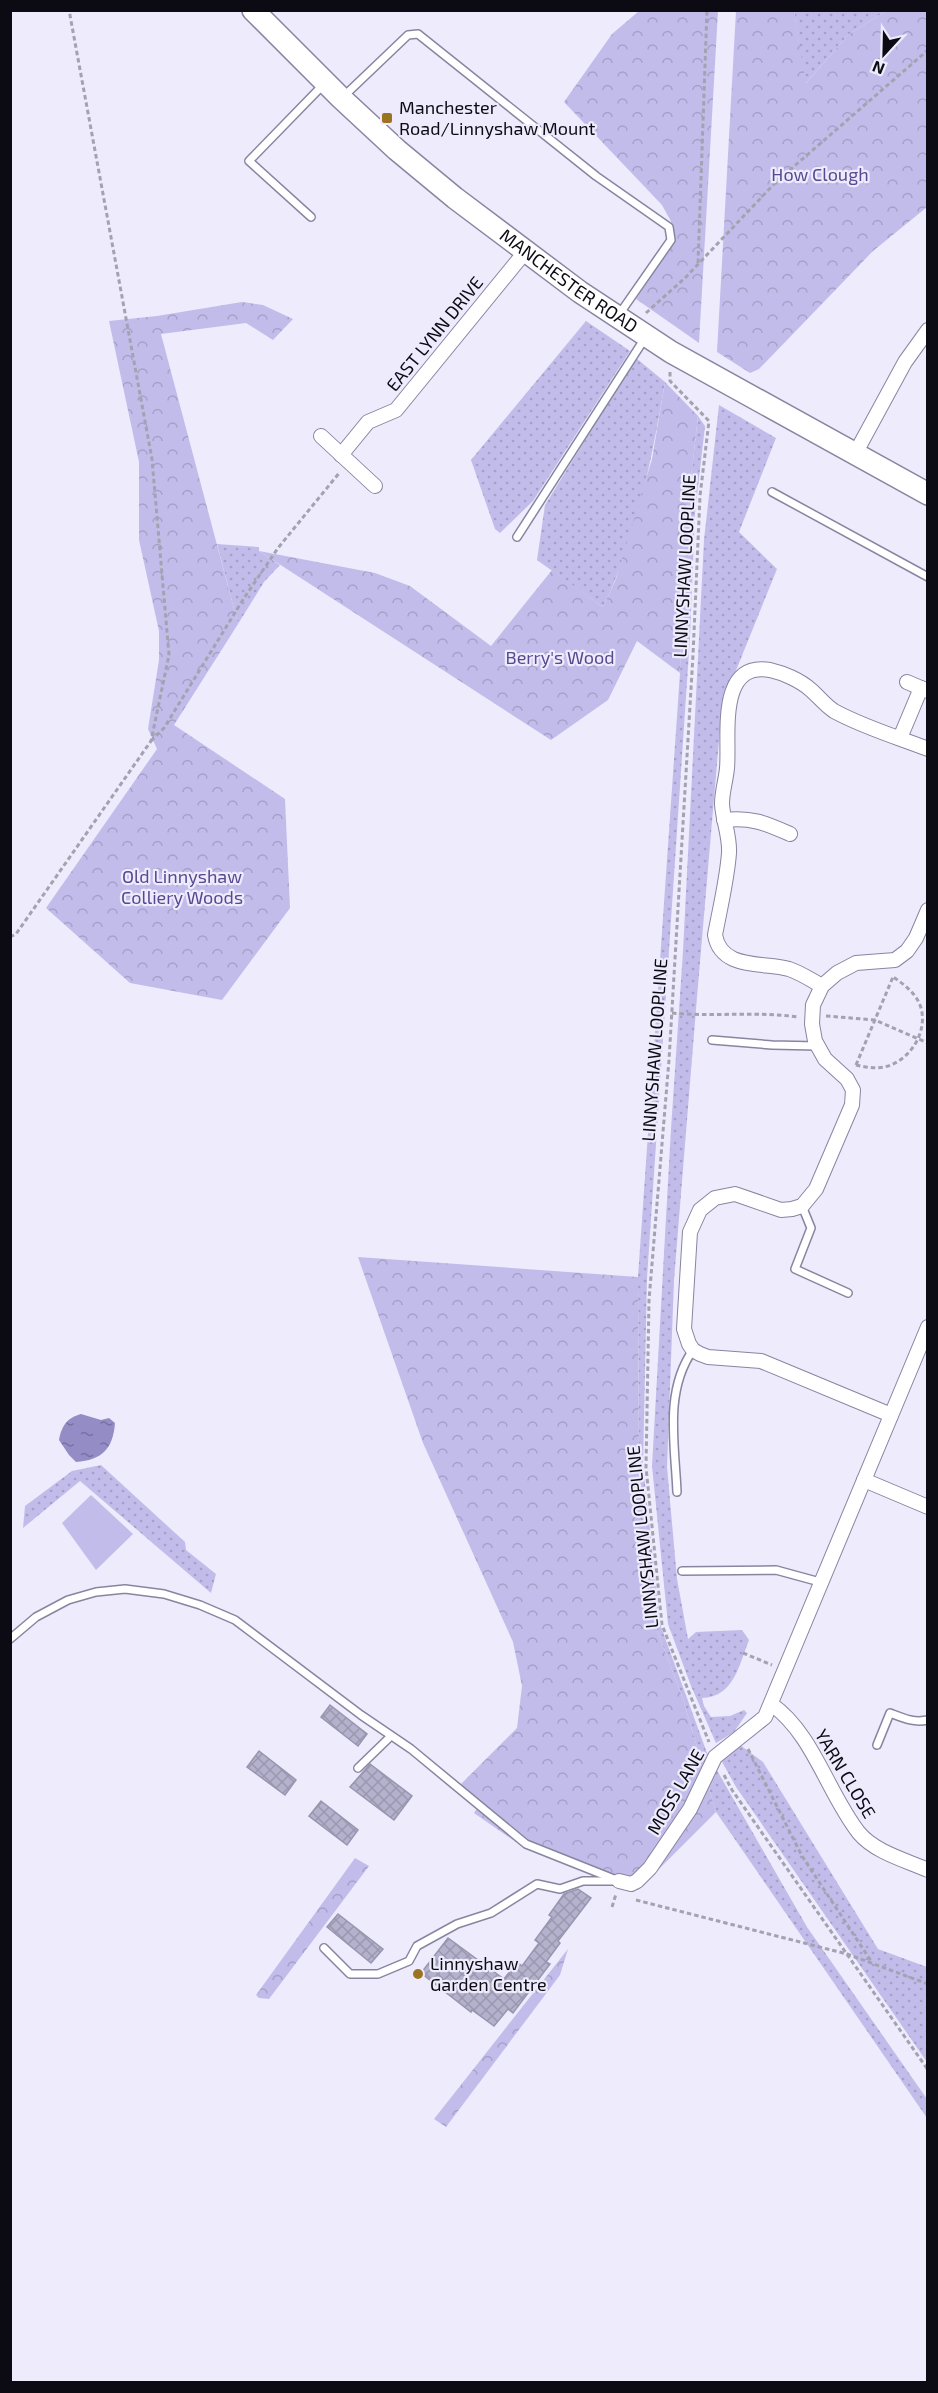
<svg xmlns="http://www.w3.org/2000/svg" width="938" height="2393" font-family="'Exo 2',sans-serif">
  <defs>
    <pattern id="grass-dots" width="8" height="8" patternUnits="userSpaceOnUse" patternTransform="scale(1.5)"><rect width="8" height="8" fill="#c2bceb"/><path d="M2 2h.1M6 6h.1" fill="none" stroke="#a6a0c9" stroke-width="1.8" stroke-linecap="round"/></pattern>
    <pattern id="forest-crowns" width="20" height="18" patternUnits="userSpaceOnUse" patternTransform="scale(1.5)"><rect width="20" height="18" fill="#c2bceb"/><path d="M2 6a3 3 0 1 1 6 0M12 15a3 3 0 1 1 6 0" fill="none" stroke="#a6a0c9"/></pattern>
    <pattern id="water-ripples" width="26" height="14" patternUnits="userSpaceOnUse" patternTransform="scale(1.5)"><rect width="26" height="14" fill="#948cc5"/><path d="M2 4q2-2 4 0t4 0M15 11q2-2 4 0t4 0" fill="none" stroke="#77719f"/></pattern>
    <pattern id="building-cross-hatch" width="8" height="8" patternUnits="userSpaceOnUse" patternTransform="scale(1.5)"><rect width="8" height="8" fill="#b4b1cc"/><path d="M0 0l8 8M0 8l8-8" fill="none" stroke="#9a97ae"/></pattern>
  </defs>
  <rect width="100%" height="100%" fill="#edebfc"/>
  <!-- grass -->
  <g fill="url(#grass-dots)">
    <polygon points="794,11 886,11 849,34 805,84"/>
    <polygon points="586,321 630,351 533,501 500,533 495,529 471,460"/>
    <path d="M636,358L665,382C652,458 637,537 603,607L537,560L545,505Z"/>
    <path d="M719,405L776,438L739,532L777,569L722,705L697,997L674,1280L667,1467L677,1579L688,1639L696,1632L742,1630L749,1640C739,1665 734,1697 702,1698L704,1706L711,1717L730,1716L744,1710L747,1713L734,1732L716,1743L691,1686L668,1624L652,1466L671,1129L683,951L704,540Z"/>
    <polygon points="698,416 705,426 695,513 690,637 647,1278 643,1465 660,1624 707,1753 807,1927 927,2099 927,2118 716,1812 683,1699 655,1625 639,1463 638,1277 680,673 683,549"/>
    <polygon points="217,544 259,547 259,551 280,565 264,582 238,624"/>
    <polygon points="101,1465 185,1542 186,1550 216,1574 211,1593 80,1481 23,1528 25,1506 72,1471"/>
    <polygon points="740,1745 763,1762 878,1949 927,1967 927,2062 736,1787 721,1760"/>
  </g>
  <!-- forest -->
  <g fill="url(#forest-crowns)">
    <polygon points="639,11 718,11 699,343 636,299 675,240 673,225 662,205 564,102 612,34"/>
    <polygon points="736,11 794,11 806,83 849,34 886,11 928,11 927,207 873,251 759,369 750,373 717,352"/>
    <polygon points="242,302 263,305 293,319 273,340 246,323 161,334 238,624 174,725 285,799 290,908 222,1000 130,983 46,908 157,749 148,729 159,660 159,631 139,540 139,462 109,321 157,316"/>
    <polygon points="665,382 698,416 683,549 680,673 637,641 608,700 551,740 259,551 375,573 410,586 491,646 552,570 603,607 616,579 652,459"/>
    <polygon points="358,1257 638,1277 639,1464 655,1625 683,1699 716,1812 638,1890 523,1847 474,1813 481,1802 460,1785 517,1728 522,1686 513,1642 423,1443"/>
    <polygon points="355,1858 369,1866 269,1999 259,1998 256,1995"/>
    <polygon points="568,1949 560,1975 446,2127 434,2119"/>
  </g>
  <!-- garden -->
  <polygon fill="#c2bceb" points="91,1495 133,1534 96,1570 62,1523"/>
  <!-- water -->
  <path fill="url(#water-ripples)" d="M81,1414L101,1420L109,1418L115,1423C113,1449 102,1460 76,1462L69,1455L59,1440C62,1425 67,1418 81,1414Z"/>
  <!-- building -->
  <g fill="url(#building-cross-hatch)" stroke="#9895b0" stroke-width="1.5">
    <polygon points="330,1705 367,1734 358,1746 321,1717"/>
    <polygon points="259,1751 296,1780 285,1795 247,1767"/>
    <polygon points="370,1764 412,1796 394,1820 350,1787"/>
    <polygon points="321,1801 358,1830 347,1845 309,1816"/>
    <polygon points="578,1889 591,1898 558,1941 560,1943 546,1962 550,1964 513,2013 508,2009 494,2026 472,2010 471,2012 421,1973 448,1938 504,1979 517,1962 522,1966 539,1943 535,1940 552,1917 549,1915 564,1894"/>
    <polygon points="338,1914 383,1949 371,1963 327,1927"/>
  </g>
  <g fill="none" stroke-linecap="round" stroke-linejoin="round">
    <!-- lane casing -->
    <g stroke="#8885a0" stroke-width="10">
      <g id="lane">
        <polyline points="343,97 408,35 418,34 596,176 669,227 671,240 618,316"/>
        <polyline points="311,217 249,161 323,85"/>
        <polyline points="772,492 928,577"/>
        <polyline points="517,537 645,338"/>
        <polyline points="712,1040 772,1045 817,1046"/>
        <polyline points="802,1206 811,1228 795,1269 848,1293"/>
        <path d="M677,1492C675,1444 664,1391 693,1350"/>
        <polyline points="682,1571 776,1570 820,1582"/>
        <polyline points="10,1639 36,1617 68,1600 96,1592 125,1589 164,1594 200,1605 235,1620 361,1715 411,1749 526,1844 619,1881"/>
        <path d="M877,1745L890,1713C903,1718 913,1723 928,1720"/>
        <polyline points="358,1768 391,1736"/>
        <polyline points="324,1948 350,1974 378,1974 409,1961 417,1946 457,1924 491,1913 537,1884 560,1889 583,1881 614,1881"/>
      </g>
    </g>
    <!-- street casing -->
    <g stroke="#8885a0" stroke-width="16">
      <g id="street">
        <polyline points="321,436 375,486"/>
        <polyline points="855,454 905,362 928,330"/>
        <polyline points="341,455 368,422 396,410 525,252"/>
        <polyline points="907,682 928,691"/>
        <polyline points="900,738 921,688"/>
        <path d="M724,820C752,817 765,823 790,834"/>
        <path d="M822,986C811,980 801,973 789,969C763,962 721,970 715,935C720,908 727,880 729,853C730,836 723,821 722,804C722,791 726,780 727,768C730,738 716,661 770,670C783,673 800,680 811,690C819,697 825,705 834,711C863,727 897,737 928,749"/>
        <polyline points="891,1415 761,1361 708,1357 700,1354 693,1350 689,1344 684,1329 690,1232 700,1210 715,1198 735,1194 781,1210 792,1209 802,1206 816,1189 852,1105 853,1090 847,1079 825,1059 815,1041 812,1024 813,1005 822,986 837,973 856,963 895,960 907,951 916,938 928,910"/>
        <polyline points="864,1480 928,1507"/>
        <path d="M771,1704C813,1733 828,1794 859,1833C875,1852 905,1860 928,1870"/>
        <polyline points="619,1881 631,1884 637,1881 650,1868 690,1809 715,1757 765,1717 928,1327"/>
      </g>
    </g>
    <!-- primary casing -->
    <g stroke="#8885a0" stroke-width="24">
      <g id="primary">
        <path id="s1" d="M253,10L341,98L397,150L455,198L580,292L671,352L928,494"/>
      </g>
    </g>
    <!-- path -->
    <g stroke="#a4a2b0" stroke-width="3" stroke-dasharray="4.5 3" stroke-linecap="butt">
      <polyline points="698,263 707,10"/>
      <polyline points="646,313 685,278 776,182 928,50"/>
      <polyline points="670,372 670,381 709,421 700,496 693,655 669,1060 649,1300 646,1467 662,1625 709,1742"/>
      <polyline points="151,741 164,728 244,598 278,548 340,472"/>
      <polyline points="10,937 16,934 151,741 169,655 152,459 69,10"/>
      <path d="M672,1013C714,1017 756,1011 798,1017"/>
      <polyline points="826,1016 875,1020 928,1043"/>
      <path d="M856,1065C865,1067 875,1069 884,1067C909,1062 928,1033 921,1008C917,994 905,985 893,977"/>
      <polyline points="856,1065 893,977"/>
      <polyline points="743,1653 772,1665"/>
      <polyline points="748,1749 802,1856 871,1961"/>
      <polyline points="724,1775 732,1790 928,2070"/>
      <polyline points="636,1900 847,1954 928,1984"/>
      <polyline points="612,1907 616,1894"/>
    </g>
    <!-- lane -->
    <use href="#lane" stroke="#fff" stroke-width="7"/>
    <!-- street -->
    <use href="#street" stroke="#fff" stroke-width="14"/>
    <!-- primary -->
    <use href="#primary" stroke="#fff" stroke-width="21"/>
  </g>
  <!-- markers -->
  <g fill="#9c7421" stroke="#edebfc" stroke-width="2">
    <rect x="381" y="112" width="12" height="12" rx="3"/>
    <circle cx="418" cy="1974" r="6"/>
  </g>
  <g text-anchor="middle" stroke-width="4.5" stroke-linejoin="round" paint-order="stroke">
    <!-- poi labels -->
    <g font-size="18" fill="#0c0a13" stroke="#edebfc" text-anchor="start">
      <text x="399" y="114">Manchester<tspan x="399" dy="21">Road/Linnyshaw Mount</tspan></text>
      <text x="430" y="1970">Linnyshaw<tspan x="430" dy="21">Garden Centre</tspan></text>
    </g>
    <!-- park labels -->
    <g font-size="18" fill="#574890" stroke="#edebfc">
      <text x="820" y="181">How Clough</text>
      <text x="560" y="664">Berry's Wood</text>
      <text x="182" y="883">Old Linnyshaw<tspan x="182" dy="21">Colliery Woods</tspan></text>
    </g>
    <!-- street labels -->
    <g font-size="18" fill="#0c0a13" stroke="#edebfc">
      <text dy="6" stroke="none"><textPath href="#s1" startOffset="417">MANCHESTER ROAD</textPath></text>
      <text transform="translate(435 334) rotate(-51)" y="6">EAST LYNN DRIVE</text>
      <text transform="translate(685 566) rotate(-87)" y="6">LINNYSHAW LOOPLINE</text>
      <text transform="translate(655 1050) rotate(-86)" y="6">LINNYSHAW LOOPLINE</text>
      <text transform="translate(643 1537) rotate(-96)" y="6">LINNYSHAW LOOPLINE</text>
      <text transform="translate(845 1774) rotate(59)" y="6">YARN CLOSE</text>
      <text transform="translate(676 1792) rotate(-60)" y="6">MOSS LANE</text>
    </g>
  </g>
  <!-- border -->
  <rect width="938" height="2393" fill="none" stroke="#0c0a13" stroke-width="24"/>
  <!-- north arrow -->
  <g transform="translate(884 54) rotate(202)" stroke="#edebfc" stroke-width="4.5" paint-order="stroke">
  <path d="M0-4.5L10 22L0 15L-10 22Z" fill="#0c0a13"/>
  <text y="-9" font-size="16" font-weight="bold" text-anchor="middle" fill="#0c0a13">N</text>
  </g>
</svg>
